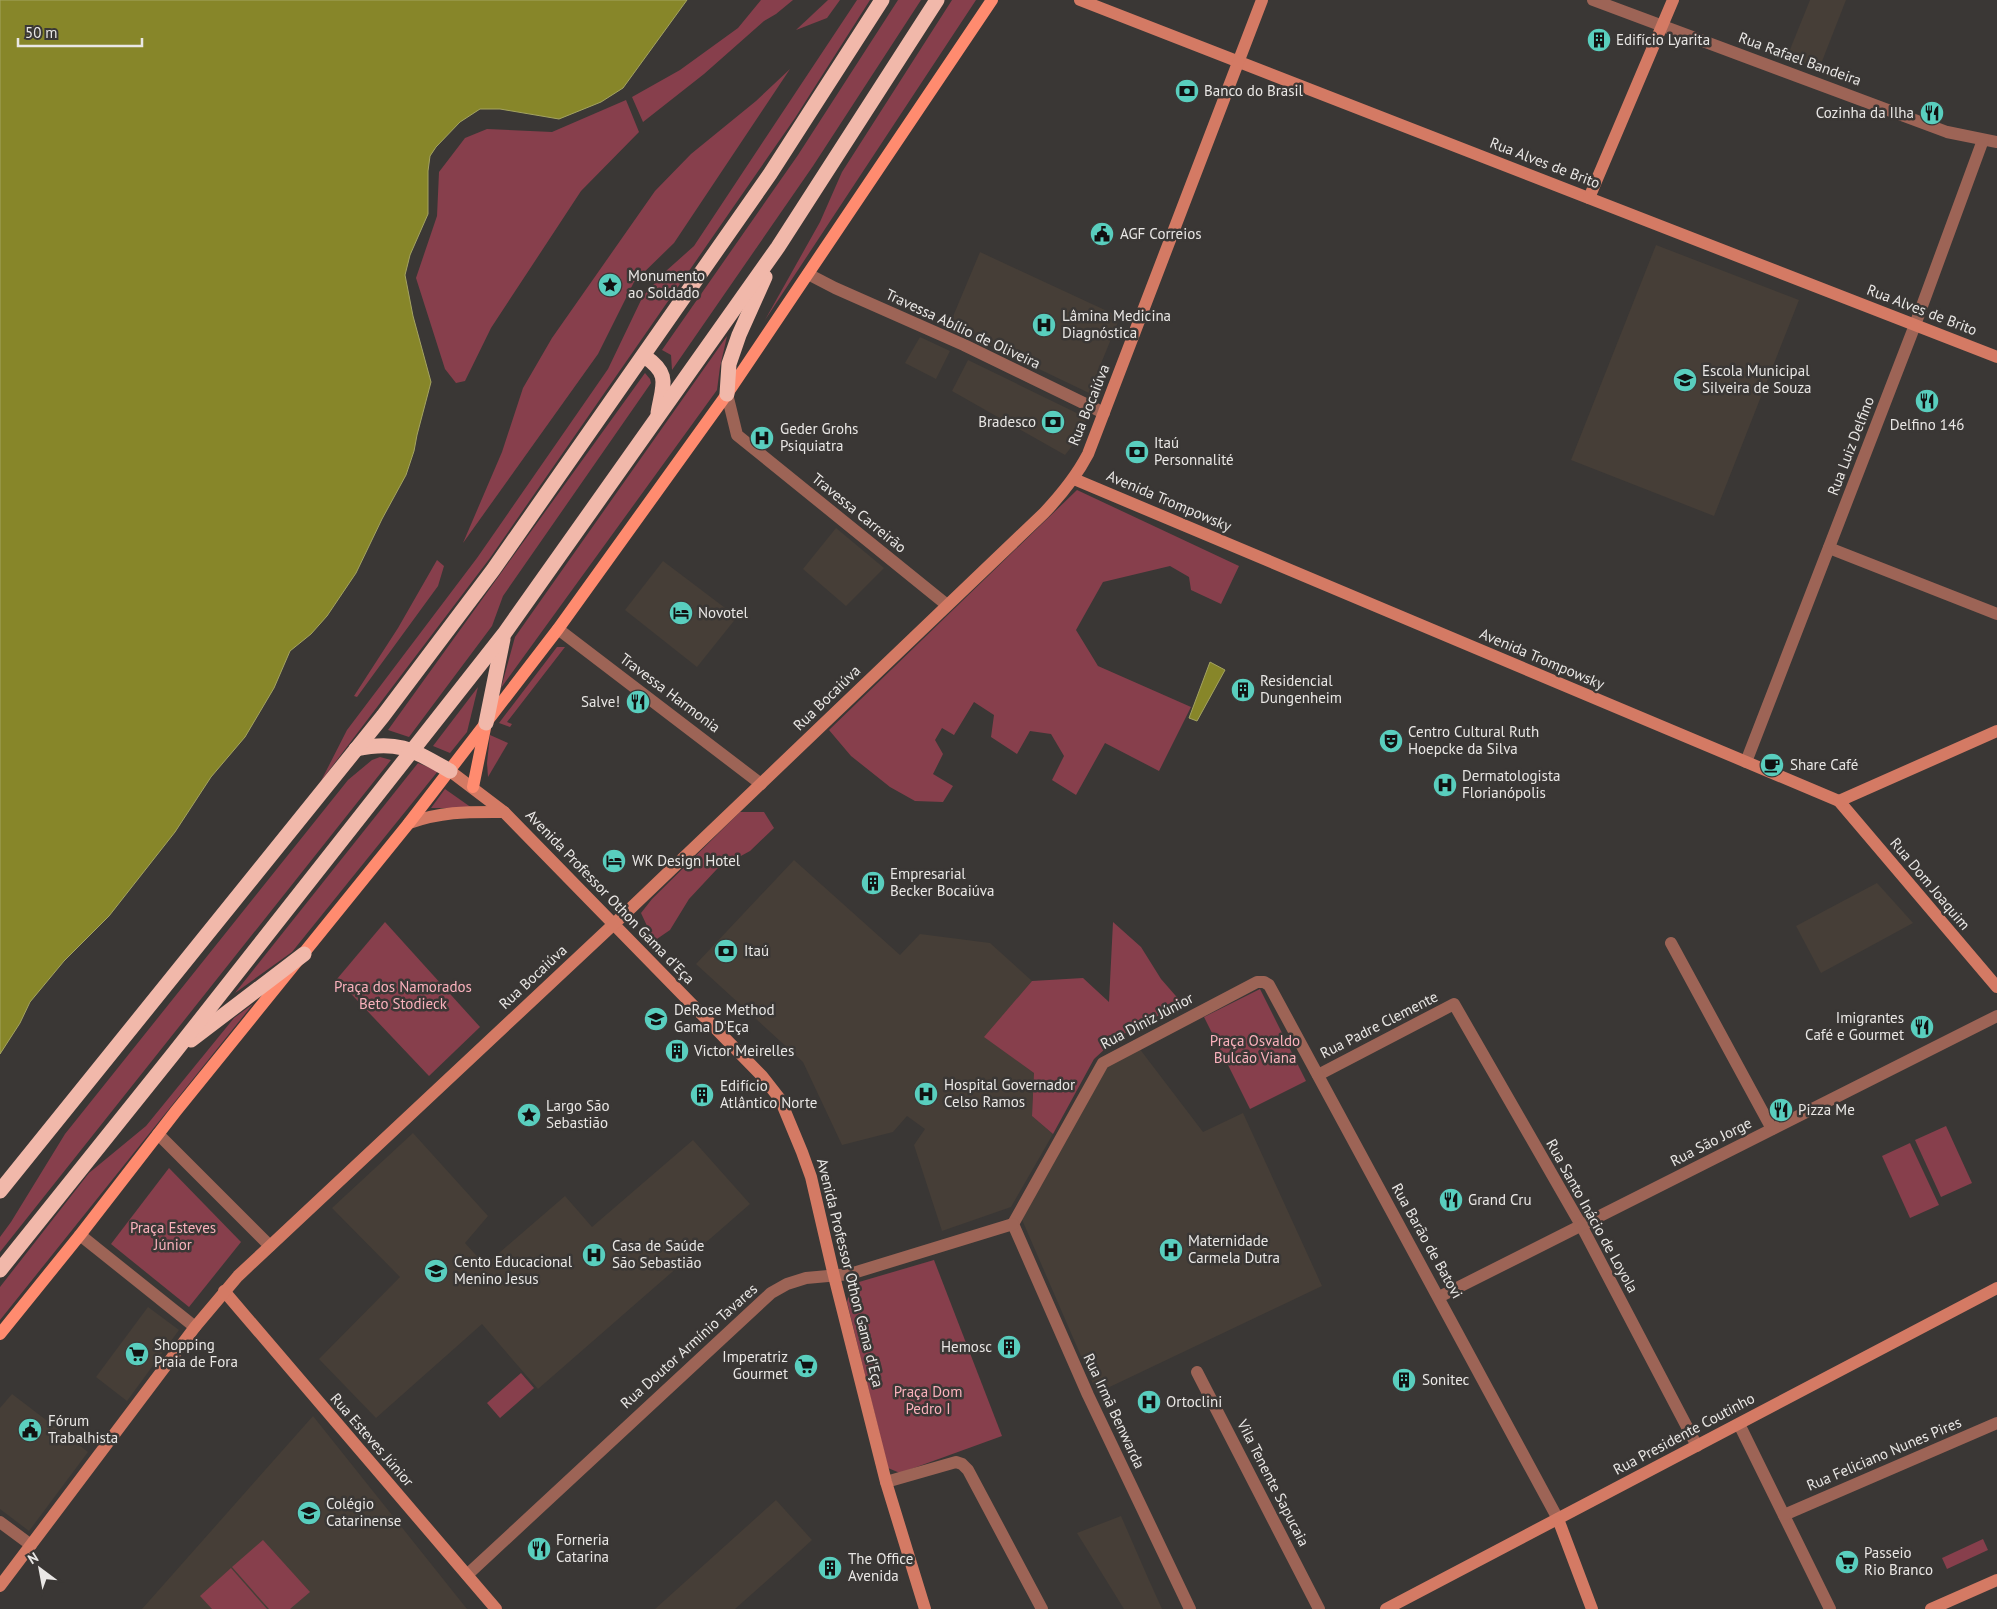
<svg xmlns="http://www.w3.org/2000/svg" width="1997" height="1609" font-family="'PT Sans',sans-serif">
  <rect width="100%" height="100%" fill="#3a3735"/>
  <!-- built -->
  <g fill="#463e37">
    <polygon points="1810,0 1846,0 1819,69 1787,57"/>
    <polygon points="1656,245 1799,300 1714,516 1571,460"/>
    <polygon points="980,252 1120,317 1089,393 949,326"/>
    <polygon points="920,337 950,351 936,379 905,363"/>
    <polygon points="968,360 1087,418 1077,440 1065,455 952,391"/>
    <polygon points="836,528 884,568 846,606 803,569"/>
    <polygon points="663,561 737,617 697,667 625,610"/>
    <polygon points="794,860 900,955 920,934 990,943 1032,981 985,1037 1034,1073 1032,1116 1053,1134 1011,1207 942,1231 914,1145 925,1129 907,1116 893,1132 842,1145 803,1062 696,964"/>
    <polygon points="1877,883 1913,923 1821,973 1796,926"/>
    <polygon points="1139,1048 1203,1132 1243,1113 1322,1286 1097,1393 1020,1215 1105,1067"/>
    <polygon points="413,1133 488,1216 465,1243 485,1265 565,1196 592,1227 693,1140 750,1204 538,1389 482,1324 376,1418 319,1359 400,1277 332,1208"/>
    <polygon points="148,1307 179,1330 127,1401 96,1377"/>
    <polygon points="12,1394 88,1452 29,1531 0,1509 0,1408"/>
    <polygon points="313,1416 467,1609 142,1609"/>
    <polygon points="776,1500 812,1540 789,1561 735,1609 655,1609"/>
    <polygon points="1121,1516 1148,1578 1162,1609 1124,1609 1077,1533"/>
  </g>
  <!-- green -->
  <g fill="#873f4c">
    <polygon points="761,0 793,0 776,14 764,21 704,74 643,122 632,97 680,70 738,28"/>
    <polygon points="828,0 840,0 827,18 796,30"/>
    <polygon points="857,0 870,0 795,118 490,558 321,781 347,730 477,558 608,369 643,296 666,271 694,246"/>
    <polygon points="898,0 921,0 813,166 672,370 671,355 662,350 798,155"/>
    <polygon points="952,0 976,0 765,320 820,222 842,172"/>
    <polygon points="790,69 674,243 634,282 598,354 463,543 502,452 523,388 552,338 655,191 691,154 756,101"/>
    <polygon points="626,100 639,132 581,191 491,328 465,381 456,383 445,369 416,278 437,216 439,172 465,138 487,129 552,132"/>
    <polygon points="727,336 720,367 717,390 501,688 515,637"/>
    <polygon points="645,373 650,379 651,383 503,596 492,626 409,737 388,730"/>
    <polygon points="1077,490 1239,566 1221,604 1191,590 1189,577 1170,566 1103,582 1076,630 1098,666 1191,707 1159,771 1105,743 1076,795 1052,780 1064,756 1051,734 1030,731 1017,754 991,737 994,715 974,702 954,735 942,728 935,740 943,754 933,774 953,786 943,802 915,801 890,787 851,756 829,730"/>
    <polygon points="437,560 444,566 438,586 357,697 354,696 398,628"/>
    <polygon points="557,647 565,647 507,722 512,724 510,727 499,723"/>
    <polygon points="478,687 467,732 450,753 433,746"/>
    <polygon points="490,735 508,743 488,777 487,763"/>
    <polygon points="380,757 391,760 0,1252 0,1237 11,1222 65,1134 348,780 372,760"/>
    <polygon points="418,763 438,771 292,952 235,993"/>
    <polygon points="445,789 472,808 431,808"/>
    <polygon points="740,812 764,812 774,828 750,851 717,869 689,899 670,930 654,941 641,913 652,899"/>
    <polygon points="385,922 480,1027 429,1076 337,979"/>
    <polygon points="1113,922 1141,947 1161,979 1182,1003 1118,1037 1094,1059 1053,1134 1032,1116 1034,1073 984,1037 1032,981 1083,978 1109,1002"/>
    <polygon points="1260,989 1306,1081 1250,1109 1204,1017"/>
    <polygon points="253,1004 0,1320 0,1287 89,1173 146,1126 234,1018"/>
    <polygon points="1946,1126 1972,1183 1941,1197 1915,1140"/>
    <polygon points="1910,1143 1939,1205 1910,1218 1882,1156"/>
    <polygon points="169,1168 241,1242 189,1307 111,1244"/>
    <polygon points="934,1260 1002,1436 900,1473 888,1468 847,1302 850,1290 859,1282"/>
    <polygon points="521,1373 534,1388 500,1418 487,1403"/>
    <polygon points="1983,1539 1988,1550 1947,1569 1942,1558"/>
    <polygon points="263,1540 310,1592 290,1609 269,1609 232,1567"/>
    <polygon points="231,1568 267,1609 212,1609 200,1596"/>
  </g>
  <!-- water -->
  <g fill="#878629" stroke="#a4a361">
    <polygon points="0,0 687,0 623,88 601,102 559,119 500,109 480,109 460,122 436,147 430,156 428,171 428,214 410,255 405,275 413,316 431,382 417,435 414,451 406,475 382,519 356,573 327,616 311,634 290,651 274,688 245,737 211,777 175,832 109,916 64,961 30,1002 20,1023 0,1054"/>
    <polygon points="1210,662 1225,670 1197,721 1189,718"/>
  </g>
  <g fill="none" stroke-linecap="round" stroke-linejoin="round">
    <!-- street -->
    <g stroke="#9d6456" stroke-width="12">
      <polyline points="1593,0 1947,132 1997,142"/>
      <polyline points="808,274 835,288 964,345 1104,413"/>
      <polyline points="727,394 737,435 947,605"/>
      <polyline points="1829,548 1997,614"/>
      <polyline points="558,629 761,784"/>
      <polyline points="1746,762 1915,325 1983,140"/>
      <polyline points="1671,943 1772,1129"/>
      <polyline points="1318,1075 1454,1004 1581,1225 1697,1446"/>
      <polyline points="158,1134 270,1246"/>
      <polyline points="1013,1224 1103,1063 1257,982 1264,982 1269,985 1558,1519"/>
      <polyline points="1013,1224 1088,1395 1190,1609"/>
      <polyline points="80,1235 195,1327"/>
      <polyline points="1439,1297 1997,1016"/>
      <polyline points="1197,1372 1319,1609"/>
      <polyline points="1739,1424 1830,1609"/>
      <polyline points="886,1482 956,1462 962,1464 968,1470 1042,1609"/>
      <polyline points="1784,1515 1997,1423"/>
      <polyline points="0,1522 31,1545"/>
      <polyline points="467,1575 771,1293 787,1284 806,1278 850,1274 1013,1224"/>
    </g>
    <!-- secondary -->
    <g stroke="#d47a64" stroke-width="12">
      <polyline points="1080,0 1997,357"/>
      <polyline points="1589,198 1673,0"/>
      <polyline points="1074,479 1839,801 1997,987"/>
      <polyline points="450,771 504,812 762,1076 780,1099 802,1152 811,1177 834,1276 886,1482 925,1609"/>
      <polyline points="1839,801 1997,731"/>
      <path d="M409,823C444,811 468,812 504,812"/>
      <polyline points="224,1291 496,1609"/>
      <polyline points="1558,1519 1592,1609"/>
      <path d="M0,1586L195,1327L238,1276L632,907L1044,513C1061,495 1076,477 1088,454L1262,0"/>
      <polyline points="1386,1609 1997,1288"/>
      <polyline points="1931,1609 1997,1580"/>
    </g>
    <!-- primary -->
    <g stroke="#ff8b6f" stroke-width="12">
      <polyline points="473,787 485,728"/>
      <polyline points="0,1334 80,1235 176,1111 409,823 558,629 727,394 992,0"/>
    </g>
    <!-- highway -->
    <g stroke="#f1b8aa" stroke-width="15">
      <path d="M644,356C671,374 663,384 658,413"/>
      <polyline points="727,394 729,364 739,335 765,277"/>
      <polyline points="486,723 503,639"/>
      <path d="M356,749C399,740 413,750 450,771"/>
      <polyline points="191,1040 304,954"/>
      <polyline points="0,1191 383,716 493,570 770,174 882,0"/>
      <polyline points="0,1270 174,1053 504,634 778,247 937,0"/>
    </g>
  </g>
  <!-- icons -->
  <defs>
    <g id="building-disc" transform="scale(1.25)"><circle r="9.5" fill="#59cebe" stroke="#3a3735"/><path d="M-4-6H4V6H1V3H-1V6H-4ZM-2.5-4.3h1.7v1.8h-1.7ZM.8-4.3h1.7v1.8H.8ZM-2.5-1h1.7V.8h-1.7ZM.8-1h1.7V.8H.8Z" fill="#111"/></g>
    <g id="bank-disc" transform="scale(1.25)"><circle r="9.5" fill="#59cebe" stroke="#3a3735"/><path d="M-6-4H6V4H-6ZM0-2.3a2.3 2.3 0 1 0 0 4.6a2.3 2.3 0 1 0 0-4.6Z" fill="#111"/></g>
    <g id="restaurant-disc" transform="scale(1.25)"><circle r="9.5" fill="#59cebe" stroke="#3a3735"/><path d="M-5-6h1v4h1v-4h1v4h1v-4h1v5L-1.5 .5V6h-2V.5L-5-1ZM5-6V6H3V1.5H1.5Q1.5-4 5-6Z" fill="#111"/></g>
    <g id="civic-disc" transform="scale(1.25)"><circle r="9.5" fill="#59cebe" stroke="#3a3735"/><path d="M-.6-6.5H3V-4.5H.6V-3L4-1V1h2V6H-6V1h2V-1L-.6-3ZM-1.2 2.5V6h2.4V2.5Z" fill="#111"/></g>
    <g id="sight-disc" transform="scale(1.25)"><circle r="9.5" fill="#59cebe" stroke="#3a3735"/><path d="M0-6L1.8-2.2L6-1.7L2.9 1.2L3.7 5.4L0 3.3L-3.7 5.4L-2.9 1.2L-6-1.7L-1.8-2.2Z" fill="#111"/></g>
    <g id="hospital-disc" transform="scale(1.25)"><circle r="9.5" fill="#59cebe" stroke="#3a3735"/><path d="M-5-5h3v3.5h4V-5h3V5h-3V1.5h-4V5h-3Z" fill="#111"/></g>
    <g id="school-disc" transform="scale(1.25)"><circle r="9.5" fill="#59cebe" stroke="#3a3735"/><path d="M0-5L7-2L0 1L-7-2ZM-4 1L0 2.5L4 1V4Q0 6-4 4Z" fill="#111"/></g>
    <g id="hotel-disc" transform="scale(1.25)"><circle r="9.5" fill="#59cebe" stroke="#3a3735"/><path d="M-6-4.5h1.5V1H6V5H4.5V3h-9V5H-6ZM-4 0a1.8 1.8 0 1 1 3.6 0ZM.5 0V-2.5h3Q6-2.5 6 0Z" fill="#111"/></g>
    <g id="theatre-disc" transform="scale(1.25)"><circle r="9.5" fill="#59cebe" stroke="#3a3735"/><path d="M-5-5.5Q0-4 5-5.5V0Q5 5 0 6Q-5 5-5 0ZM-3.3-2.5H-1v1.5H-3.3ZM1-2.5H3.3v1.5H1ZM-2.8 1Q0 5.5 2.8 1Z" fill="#111"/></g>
    <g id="cafe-disc" transform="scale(1.25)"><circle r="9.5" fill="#59cebe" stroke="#3a3735"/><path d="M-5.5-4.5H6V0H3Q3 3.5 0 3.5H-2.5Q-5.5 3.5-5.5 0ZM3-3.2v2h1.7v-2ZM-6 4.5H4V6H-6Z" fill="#111"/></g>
    <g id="university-disc" transform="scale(1.25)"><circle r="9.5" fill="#59cebe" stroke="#3a3735"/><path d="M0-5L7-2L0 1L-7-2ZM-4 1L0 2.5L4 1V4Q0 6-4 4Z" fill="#111"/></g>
    <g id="supermarket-disc" transform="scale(1.25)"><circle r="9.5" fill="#59cebe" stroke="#3a3735"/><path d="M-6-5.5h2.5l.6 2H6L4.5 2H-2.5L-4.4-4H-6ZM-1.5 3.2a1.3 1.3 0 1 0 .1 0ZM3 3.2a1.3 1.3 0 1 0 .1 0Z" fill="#111"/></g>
  </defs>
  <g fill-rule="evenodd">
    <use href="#building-disc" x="1599" y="40"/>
    <use href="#bank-disc" x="1187" y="91"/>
    <use href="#restaurant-disc" x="1932" y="113"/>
    <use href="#civic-disc" x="1102" y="234"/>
    <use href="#sight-disc" x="610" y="285"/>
    <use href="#hospital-disc" x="1044" y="325"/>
    <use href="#school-disc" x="1685" y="380"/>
    <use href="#restaurant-disc" x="1927" y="401"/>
    <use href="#bank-disc" x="1053" y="422"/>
    <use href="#hospital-disc" x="762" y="438"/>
    <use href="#bank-disc" x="1137" y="452"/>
    <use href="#hotel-disc" x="681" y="613"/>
    <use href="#building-disc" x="1243" y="690"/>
    <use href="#restaurant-disc" x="638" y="702"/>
    <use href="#theatre-disc" x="1391" y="741"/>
    <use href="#cafe-disc" x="1772" y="765"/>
    <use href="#hospital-disc" x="1445" y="785"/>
    <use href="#hotel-disc" x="614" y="861"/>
    <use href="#building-disc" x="873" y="883"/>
    <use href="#bank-disc" x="726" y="951"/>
    <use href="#university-disc" x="656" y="1019"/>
    <use href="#restaurant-disc" x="1922" y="1027"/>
    <use href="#building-disc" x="677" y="1051"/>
    <use href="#hospital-disc" x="926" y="1094"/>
    <use href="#building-disc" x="702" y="1095"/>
    <use href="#restaurant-disc" x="1781" y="1110"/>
    <use href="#sight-disc" x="529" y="1115"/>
    <use href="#restaurant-disc" x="1451" y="1200"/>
    <use href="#hospital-disc" x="1171" y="1250"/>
    <use href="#hospital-disc" x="594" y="1255"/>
    <use href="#school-disc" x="436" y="1271"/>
    <use href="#building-disc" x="1009" y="1347"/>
    <use href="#supermarket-disc" x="137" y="1354"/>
    <use href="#supermarket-disc" x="806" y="1366"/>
    <use href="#building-disc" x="1404" y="1380"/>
    <use href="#hospital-disc" x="1149" y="1402"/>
    <use href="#civic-disc" x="30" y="1430"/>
    <use href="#school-disc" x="309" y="1513"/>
    <use href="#restaurant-disc" x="539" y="1549"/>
    <use href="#supermarket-disc" x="1847" y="1562"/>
    <use href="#building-disc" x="830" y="1568"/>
  </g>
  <g text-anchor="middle" stroke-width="5" stroke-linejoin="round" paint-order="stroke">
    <!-- poi labels -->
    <g font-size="15" fill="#e9e7e5" stroke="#3a3735" text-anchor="start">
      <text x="1616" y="45">Edifício Lyarita</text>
      <text x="1204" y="96">Banco do Brasil</text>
      <text x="1914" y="118" text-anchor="end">Cozinha da Ilha</text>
      <text x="1120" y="239">AGF Correios</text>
      <text x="628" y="281">Monumento<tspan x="628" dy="17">ao Soldado</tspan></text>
      <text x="1062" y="321">Lâmina Medicina<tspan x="1062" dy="17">Diagnóstica</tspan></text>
      <text x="1702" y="376">Escola Municipal<tspan x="1702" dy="17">Silveira de Souza</tspan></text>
      <text x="1036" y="427" text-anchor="end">Bradesco</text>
      <text x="1927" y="430" text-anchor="middle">Delfino 146</text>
      <text x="780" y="434">Geder Grohs<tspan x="780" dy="17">Psiquiatra</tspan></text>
      <text x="1154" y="448">Itaú<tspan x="1154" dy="17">Personnalité</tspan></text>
      <text x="698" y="618">Novotel</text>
      <text x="1260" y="686">Residencial<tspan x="1260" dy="17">Dungenheim</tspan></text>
      <text x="620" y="707" text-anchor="end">Salve!</text>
      <text x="1408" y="737">Centro Cultural Ruth<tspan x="1408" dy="17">Hoepcke da Silva</tspan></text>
      <text x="1790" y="770">Share Café</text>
      <text x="1462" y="781">Dermatologista<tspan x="1462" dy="17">Florianópolis</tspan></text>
      <text x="632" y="866">WK Design Hotel</text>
      <text x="890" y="879">Empresarial<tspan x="890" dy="17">Becker Bocaiúva</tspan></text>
      <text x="744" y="956">Itaú</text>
      <text x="674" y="1015">DeRose Method<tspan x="674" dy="17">Gama D'Eça</tspan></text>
      <text x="1904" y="1023" text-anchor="end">Imigrantes<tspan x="1904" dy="17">Café e Gourmet</tspan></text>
      <text x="694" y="1056">Victor Meirelles</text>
      <text x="944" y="1090">Hospital Governador<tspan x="944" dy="17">Celso Ramos</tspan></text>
      <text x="720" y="1091">Edifício<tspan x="720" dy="17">Atlântico Norte</tspan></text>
      <text x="546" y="1111">Largo São<tspan x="546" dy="17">Sebastião</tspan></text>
      <text x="1798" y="1115">Pizza Me</text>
      <text x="1468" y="1205">Grand Cru</text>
      <text x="1188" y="1246">Maternidade<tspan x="1188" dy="17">Carmela Dutra</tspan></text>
      <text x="612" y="1251">Casa de Saúde<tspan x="612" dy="17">São Sebastião</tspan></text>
      <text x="454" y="1267">Cento Educacional<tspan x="454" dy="17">Menino Jesus</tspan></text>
      <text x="154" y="1350">Shopping<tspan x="154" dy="17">Praia de Fora</tspan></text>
      <text x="992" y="1352" text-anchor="end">Hemosc</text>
      <text x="788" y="1362" text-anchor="end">Imperatriz<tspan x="788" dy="17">Gourmet</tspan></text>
      <text x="1422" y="1385">Sonitec</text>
      <text x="1166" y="1407">Ortoclini</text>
      <text x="48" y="1426">Fórum<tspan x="48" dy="17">Trabalhista</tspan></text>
      <text x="326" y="1509">Colégio<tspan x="326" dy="17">Catarinense</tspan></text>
      <text x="556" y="1545">Forneria<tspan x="556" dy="17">Catarina</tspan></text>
      <text x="1864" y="1558">Passeio<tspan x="1864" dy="17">Rio Branco</tspan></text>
      <text x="848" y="1564">The Office<tspan x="848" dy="17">Avenida</tspan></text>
    </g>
    <!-- street labels -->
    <g font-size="15" fill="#e9e7e5" stroke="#3a3735">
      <text transform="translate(1800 59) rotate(20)" y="5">Rua Rafael Bandeira</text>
      <text transform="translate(1545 163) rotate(21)" y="5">Rua Alves de Brito</text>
      <text transform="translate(1922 310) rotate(21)" y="5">Rua Alves de Brito</text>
      <text transform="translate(963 329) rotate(25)" y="5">Travessa Abílio de Oliveira</text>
      <text transform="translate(1089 405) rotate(-68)" y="5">Rua Bocaiúva</text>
      <text transform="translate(1851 446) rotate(-69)" y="5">Rua Luiz Delfino</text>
      <text transform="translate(1169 501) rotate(23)" y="5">Avenida Trompowsky</text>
      <text transform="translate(859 513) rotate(39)" y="5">Travessa Carreirão</text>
      <text transform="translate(1542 659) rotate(23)" y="5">Avenida Trompowsky</text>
      <text transform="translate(670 693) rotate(37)" y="5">Travessa Harmonia</text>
      <text transform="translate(827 698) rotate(-44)" y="5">Rua Bocaiúva</text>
      <text transform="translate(1930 884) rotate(50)" y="5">Rua Dom Joaquim</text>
      <text transform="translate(610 897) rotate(46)" y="5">Avenida Professor Othon Gama d'Eça</text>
      <text transform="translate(533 977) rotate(-43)" y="5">Rua Bocaiúva</text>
      <text transform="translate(1147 1021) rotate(-28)" y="5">Rua Diniz Júnior</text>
      <text transform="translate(1379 1025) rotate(-27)" y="5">Rua Padre Clemente</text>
      <text transform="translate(1711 1142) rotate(-27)" y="5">Rua São Jorge</text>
      <text transform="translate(1592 1216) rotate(61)" y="5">Rua Santo Inácio de Loyola</text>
      <text transform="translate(1427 1241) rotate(61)" y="5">Rua Barão de Batovi</text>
      <text transform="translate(850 1273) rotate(76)" y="5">Avenida Professor Othon Gama d'Eça</text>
      <text transform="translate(689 1346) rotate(-42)" y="5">Rua Doutor Armínio Tavares</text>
      <text transform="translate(1114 1411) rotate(65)" y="5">Rua Irmã Benwarda</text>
      <text transform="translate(1684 1434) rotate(-28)" y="5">Rua Presidente Coutinho</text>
      <text transform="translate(372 1440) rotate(49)" y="5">Rua Esteves Júnior</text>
      <text transform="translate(1884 1454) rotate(-23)" y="5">Rua Feliciano Nunes Pires</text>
      <text transform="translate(1273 1483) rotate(63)" y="5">Vila Tenente Sapucaia</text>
    </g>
    <!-- park labels -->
    <g font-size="15" fill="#fab1bc" stroke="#3a3735">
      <text x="403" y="992">Praça dos Namorados<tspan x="403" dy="17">Beto Stodieck</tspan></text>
      <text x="1255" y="1046">Praça Osvaldo<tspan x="1255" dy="17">Bulcão Viana</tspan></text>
      <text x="173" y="1233">Praça Esteves<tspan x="173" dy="17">Júnior</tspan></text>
      <text x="928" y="1397">Praça Dom<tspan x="928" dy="17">Pedro I</tspan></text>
    </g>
  </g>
  <!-- north arrow -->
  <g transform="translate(40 1569) rotate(328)" stroke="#3a3735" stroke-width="4" paint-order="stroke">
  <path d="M0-4L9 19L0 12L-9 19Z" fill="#e9e7e5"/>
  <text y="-8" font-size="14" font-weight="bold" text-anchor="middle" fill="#e9e7e5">N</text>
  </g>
  <!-- scale -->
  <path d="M18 38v8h124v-8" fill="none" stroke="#e9e7e5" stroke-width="2.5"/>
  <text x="25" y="38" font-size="15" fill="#e9e7e5" stroke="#3a3735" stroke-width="4" paint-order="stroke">50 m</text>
</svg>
